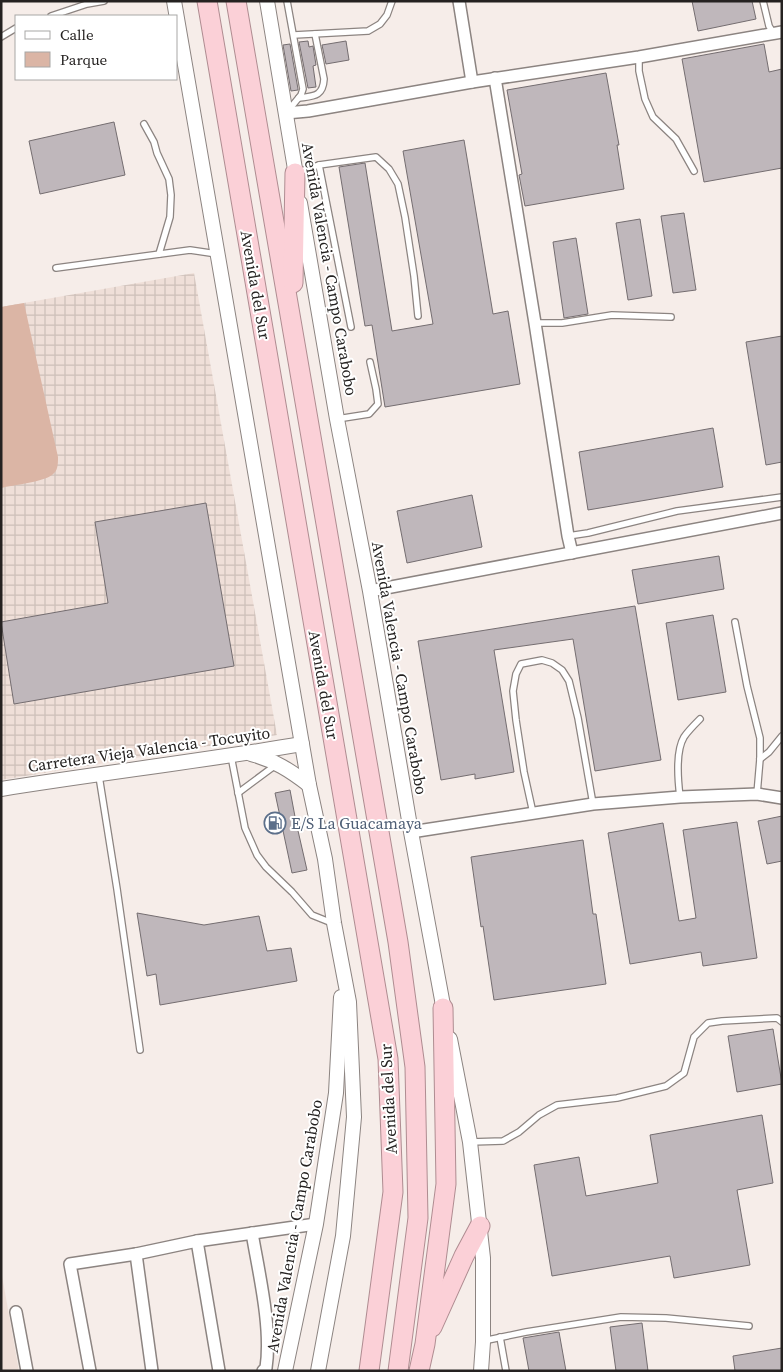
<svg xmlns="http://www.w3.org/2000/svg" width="783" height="1372" font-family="'Source Serif 4',serif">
  <defs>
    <pattern id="industrial-grid" width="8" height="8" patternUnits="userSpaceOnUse" patternTransform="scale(1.25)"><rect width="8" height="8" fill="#efdfd8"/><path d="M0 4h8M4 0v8" fill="none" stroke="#cdbfb9"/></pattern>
  </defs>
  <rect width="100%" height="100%" fill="#f6ede9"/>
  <!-- industrial -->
  <polygon fill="url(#industrial-grid)" points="194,273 277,735 1,780 1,307"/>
  <!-- built -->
  <polygon fill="#efdfd8" points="1,1270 19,1371 1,1371"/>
  <!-- green -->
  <path fill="#dbb5a5" d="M24,303L58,457C58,464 58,471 52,475C43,482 13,485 1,488V307Z"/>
  <!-- building -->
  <g fill="#bfb7bb" stroke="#746d70">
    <polygon points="692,1 752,1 756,19 698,31"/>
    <polygon points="308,41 309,47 313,46 316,65 313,66 316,87 308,88 299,42"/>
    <polygon points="346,41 349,60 326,64 322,45"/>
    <polygon points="290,44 298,89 298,90 291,91 283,45"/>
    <polygon points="764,44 769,72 782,69 782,168 704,182 682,59"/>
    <polygon points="606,73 619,145 617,145 624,189 525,206 519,175 522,174 507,90"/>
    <polygon points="114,122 125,175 40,194 29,141"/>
    <polygon points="464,140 493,314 508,311 520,384 385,407 372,325 365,326 339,167 365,163 392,331 433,324 403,151"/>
    <polygon points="684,213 696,290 673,293 661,216"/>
    <polygon points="640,219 652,296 628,300 616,223"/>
    <polygon points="576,238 588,314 564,318 553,242"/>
    <polygon points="782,336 782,462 766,465 746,342"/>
    <polygon points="713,428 723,487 588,510 579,452"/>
    <polygon points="472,495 482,547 407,563 397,511"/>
    <polygon points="206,503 234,666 14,704 1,622 108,603 95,522"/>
    <polygon points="719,556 724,589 638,604 632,570"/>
    <polygon points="635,606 661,760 595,771 573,639 494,650 514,772 475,779 475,774 441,780 418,641"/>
    <polygon points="713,615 726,692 678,700 666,623"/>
    <polygon points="290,790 296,822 307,870 292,873 275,793"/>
    <polygon points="782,816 782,861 767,864 758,821"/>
    <polygon points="737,822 757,958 703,966 701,952 630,964 608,833 663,823 679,921 696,918 683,830"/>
    <polygon points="583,840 593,914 596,914 606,984 494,1000 483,926 481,927 471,857"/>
    <polygon points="137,913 204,925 259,916 267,951 291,948 297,981 160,1005 156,974 147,976"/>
    <polygon points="773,1029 782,1084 737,1092 728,1036"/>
    <polygon points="762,1115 773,1183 737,1190 750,1265 674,1278 670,1256 552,1276 534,1165 579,1157 586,1196 658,1183 650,1135"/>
    <polygon points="642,1323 648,1371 616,1371 610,1327"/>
    <polygon points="559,1332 566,1371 529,1371 523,1338"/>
    <polygon points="782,1348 782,1371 735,1371 733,1356"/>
  </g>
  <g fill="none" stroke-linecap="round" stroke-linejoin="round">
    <!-- service casing -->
    <g stroke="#8c8481" stroke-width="8">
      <g id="service">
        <polyline points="287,1 303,89 301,95 287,112"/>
        <polyline points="763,1 769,26 774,34"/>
        <polyline points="51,16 87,4 104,1"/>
        <polyline points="294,35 368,31 380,24 387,15 392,1"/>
        <polyline points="1,37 16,28"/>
        <polyline points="639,57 639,71 645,99 653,117 676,139 694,171"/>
        <path d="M299,98C313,96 323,97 324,79L315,34"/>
        <polyline points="144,124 154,142 157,153 169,179 171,195 170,217 159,254"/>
        <polyline points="319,165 351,327"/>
        <polyline points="298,172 319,165 376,157 389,169 398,184 405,217 414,276 418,316"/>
        <polyline points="56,268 190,250 217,254"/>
        <polyline points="535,323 562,323 612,315 671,317"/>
        <polyline points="337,419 369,414 378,404 376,389 370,362"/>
        <polyline points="568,536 588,533 677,511 782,497"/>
        <polyline points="735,622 747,686 760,738 760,759 757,794"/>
        <polyline points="231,756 245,828 257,855 266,867 292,892 312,915 332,923"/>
        <polyline points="760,759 769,752 782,736"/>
        <polyline points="99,776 117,889 140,1050"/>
        <polyline points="238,793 277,764"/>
        <path d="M680,797C678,781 675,752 684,737C688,731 695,724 700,719"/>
        <polyline points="533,813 524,772 516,720 513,691 516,674 521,664 542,660 552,663 562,670 569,681 578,718 593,804"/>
        <polyline points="470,1142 503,1141 519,1132 539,1115 557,1105 617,1098 666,1086 684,1073 694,1037 708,1023 722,1021 777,1018 782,1022"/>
        <polyline points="500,1337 506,1371"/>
        <polyline points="483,1341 526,1332 621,1317 666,1318 749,1326"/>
      </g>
    </g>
    <!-- minor casing -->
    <g stroke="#8c8481" stroke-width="14">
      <g id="minor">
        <polyline points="459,1 472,82"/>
        <polyline points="495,78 535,323 568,536 572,553"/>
        <polyline points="286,113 308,111 472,82 639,57 782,32"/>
        <polyline points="370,591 782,513"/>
        <polyline points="411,832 593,804 680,797 757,794 782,798"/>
        <path d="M252,1233C259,1274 272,1328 266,1368L263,1371"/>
        <polyline points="197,1241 219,1371"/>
        <polyline points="136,1254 152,1371"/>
        <polyline points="16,1312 27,1371"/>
        <polyline points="90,1371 70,1264 136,1254 197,1241 316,1224"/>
      </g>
    </g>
    <!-- tertiary casing -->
    <g stroke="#8c8481" stroke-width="16">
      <g id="tertiary">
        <polyline points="174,1 309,785 325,859 334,923 349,1002 354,1117 343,1236 318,1371"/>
        <polyline points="267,1 297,181"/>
        <polyline points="300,203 337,419 370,591 411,832 445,1016"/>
        <path d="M251,754C274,760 291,771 309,785"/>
        <path d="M1,789C101,773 202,761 302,744"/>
        <polyline points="450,1039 470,1142 483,1258 483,1342 481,1371"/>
        <polyline points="285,1371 316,1224 336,1093 341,997"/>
      </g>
    </g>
    <!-- trunk casing -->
    <g stroke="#af8c91" stroke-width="21">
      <g id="trunk">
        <polyline points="207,1 388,1059 393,1192 369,1371"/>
        <polyline points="236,1 398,942 415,1067 418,1218 398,1371"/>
        <polyline points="293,283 295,173"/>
        <polyline points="432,1327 464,1256 480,1226"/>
        <polyline points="419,1371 425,1344 446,1184 443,1008"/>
      </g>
    </g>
    <!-- service -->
    <use href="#service" stroke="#fff" stroke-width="5.5"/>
    <!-- minor -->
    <use href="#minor" stroke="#fff" stroke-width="11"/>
    <!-- tertiary -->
    <use href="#tertiary" stroke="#fff" stroke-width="14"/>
    <!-- trunk -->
    <use href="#trunk" stroke="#fbd0d7" stroke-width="19"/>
  </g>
  <!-- icons -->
  <defs>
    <g id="fuel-ring" transform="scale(1.125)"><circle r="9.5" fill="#fff" stroke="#5c6f8a" stroke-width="1.5"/><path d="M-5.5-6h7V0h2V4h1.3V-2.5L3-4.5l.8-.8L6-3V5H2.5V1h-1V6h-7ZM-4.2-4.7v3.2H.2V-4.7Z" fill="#5c6f8a"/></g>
  </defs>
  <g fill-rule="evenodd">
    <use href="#fuel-ring" x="275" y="823"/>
  </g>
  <g text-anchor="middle" stroke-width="4" stroke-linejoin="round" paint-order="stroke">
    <!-- street labels -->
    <g font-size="16" fill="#252221" stroke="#fff">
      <text transform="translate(330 269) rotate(80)" y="6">Avenida Valencia - Campo Carabobo</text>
      <text transform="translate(256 285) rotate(80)" y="6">Avenida del Sur</text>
      <text transform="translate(400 668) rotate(80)" y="6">Avenida Valencia - Campo Carabobo</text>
      <text transform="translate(324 685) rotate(80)" y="6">Avenida del Sur</text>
      <text transform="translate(149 749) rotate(-8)" y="6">Carretera Vieja Valencia - Tocuyito</text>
      <text transform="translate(388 1099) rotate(-93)" y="6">Avenida del Sur</text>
      <text transform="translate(294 1226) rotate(-80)" y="6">Avenida Valencia - Campo Carabobo</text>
    </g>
    <!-- service labels -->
    <g font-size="16" fill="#4e5e75" stroke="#fff" text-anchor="start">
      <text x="291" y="829">E/S La Guacamaya</text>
    </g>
  </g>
  <!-- border -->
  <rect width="783" height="1372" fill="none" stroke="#252221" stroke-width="5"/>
  <!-- legend -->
  <rect x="15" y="15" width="162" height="65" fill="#ffffff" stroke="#a8a7a6"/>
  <rect x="25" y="31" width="25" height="8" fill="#ffffff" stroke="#a8a7a6"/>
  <text x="60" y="40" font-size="15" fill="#252221">Calle</text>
  <rect x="25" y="52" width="25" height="15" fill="#dbb5a5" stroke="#a8a7a6"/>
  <text x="60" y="65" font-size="15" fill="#252221">Parque</text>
</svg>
